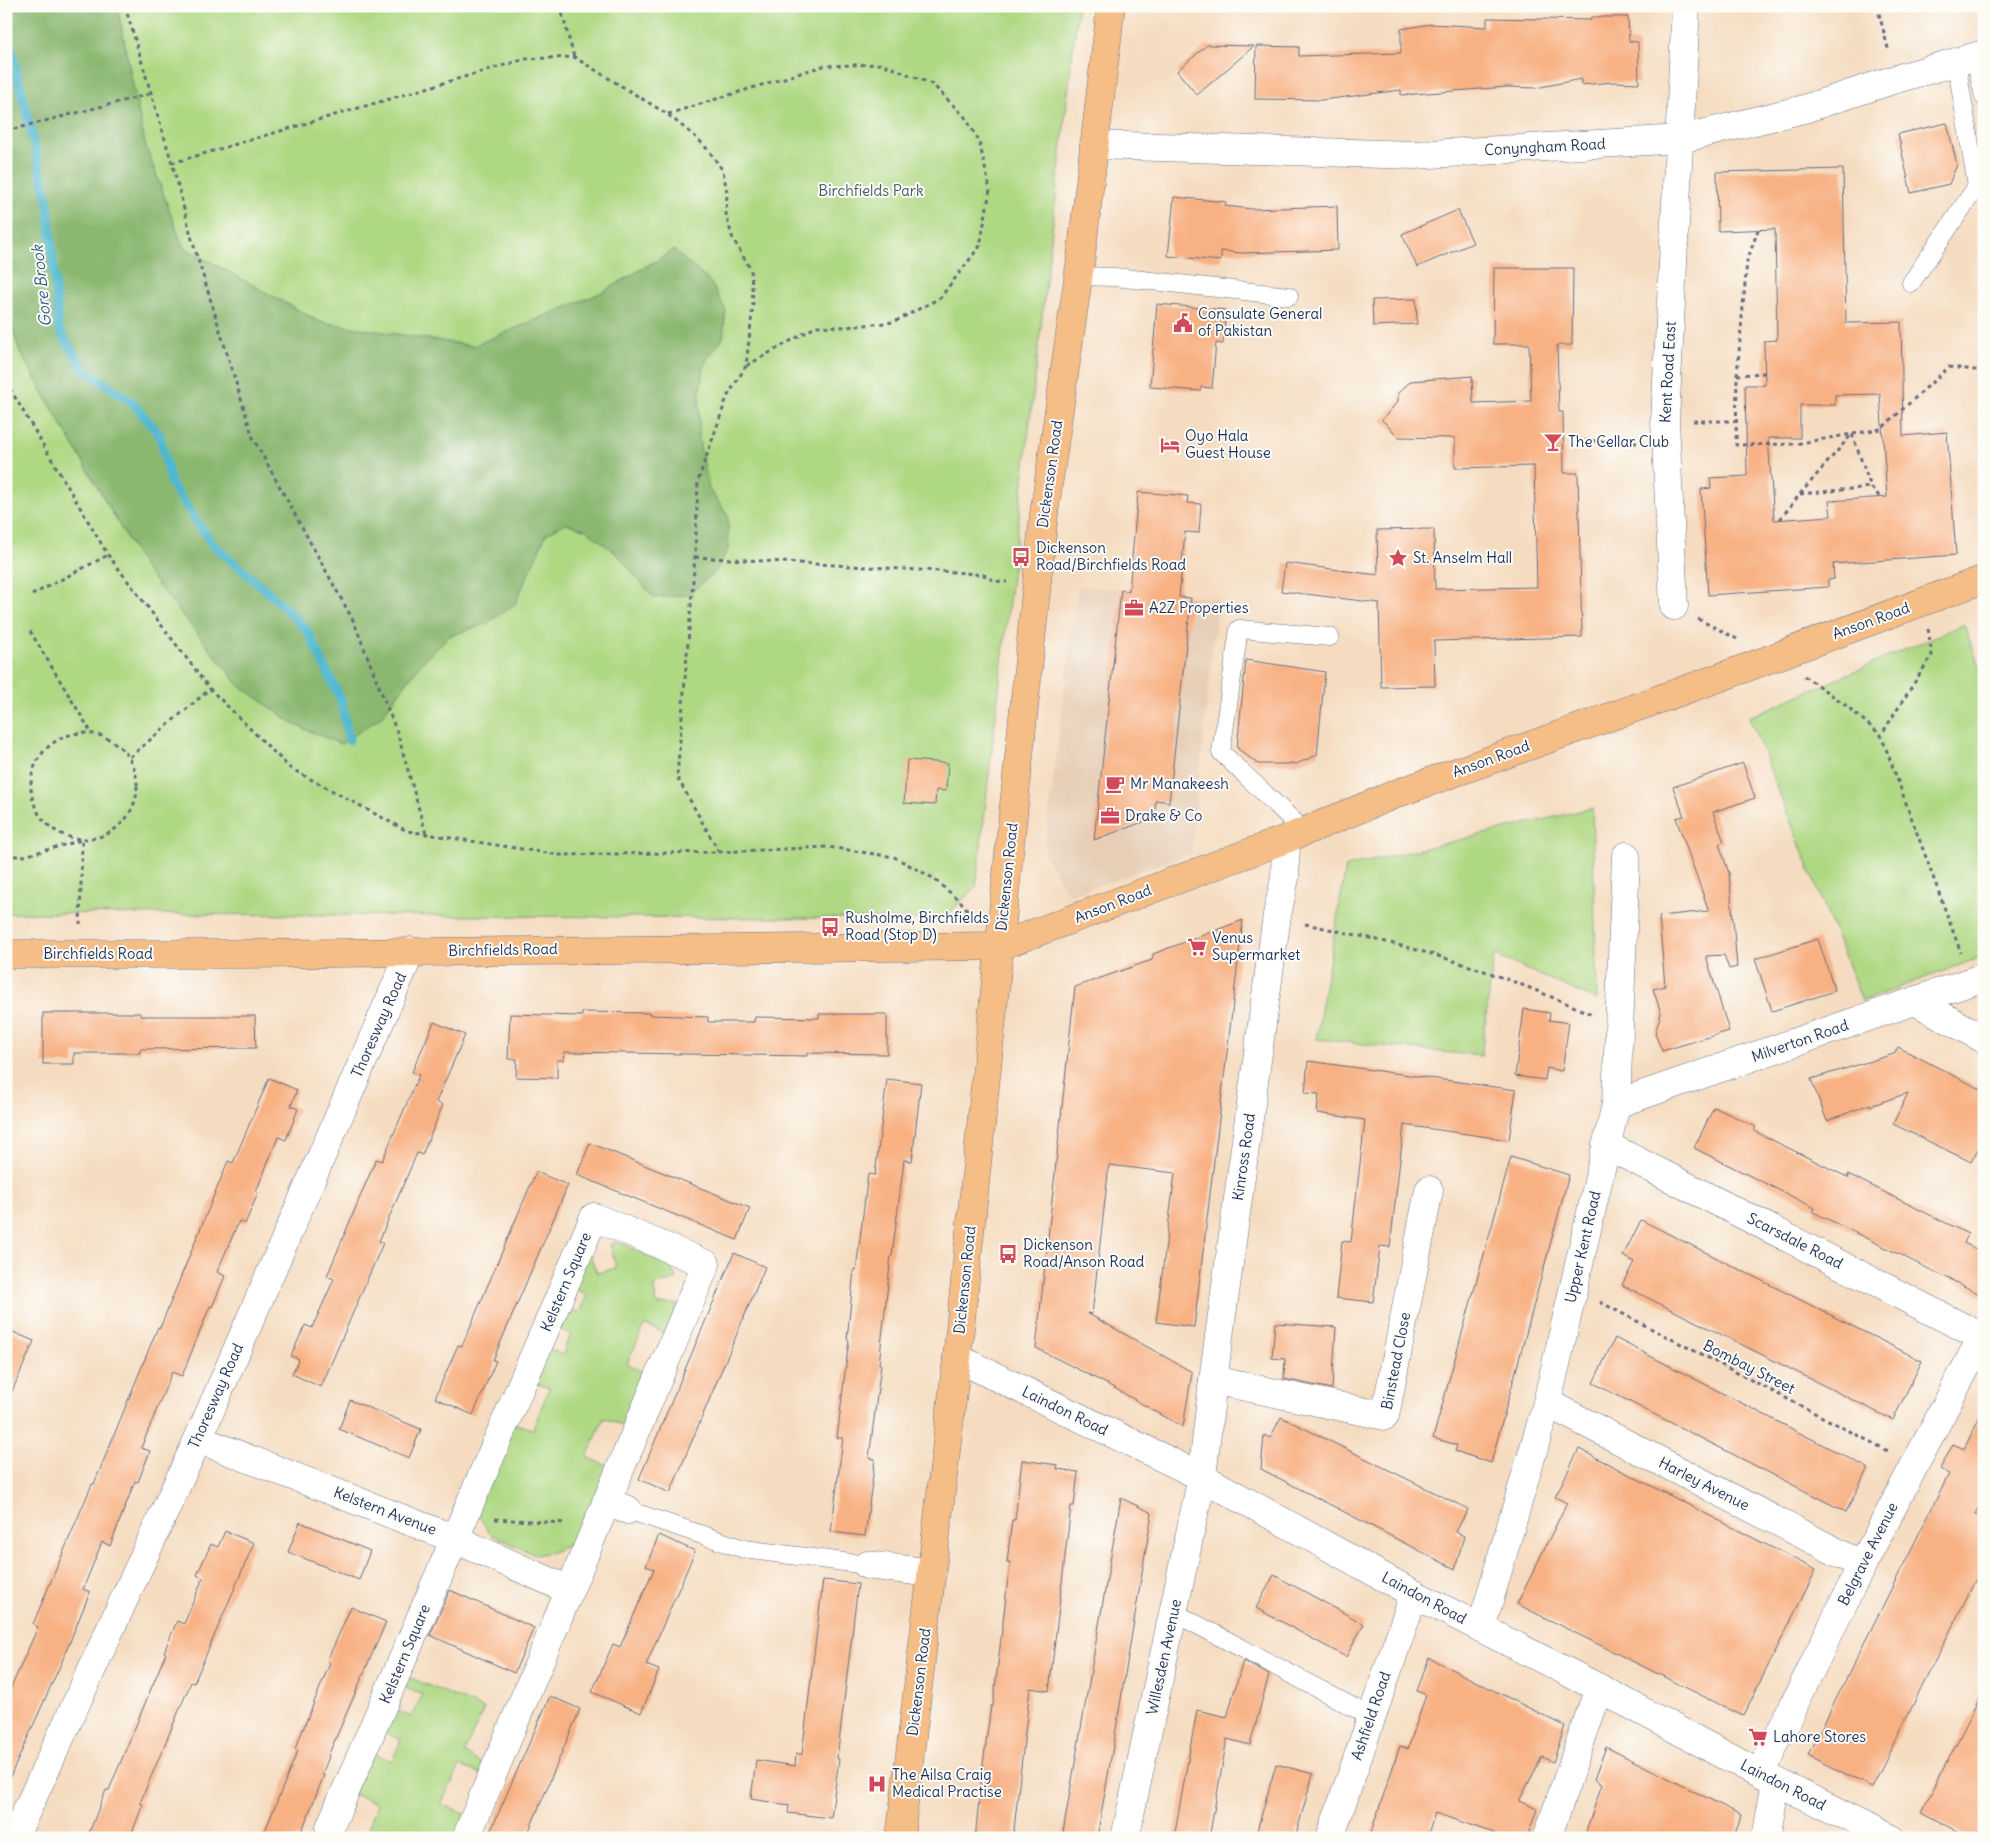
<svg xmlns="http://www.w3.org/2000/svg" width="1990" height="1844" font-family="Delius,sans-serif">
  <rect width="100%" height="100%" fill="#fdfcf7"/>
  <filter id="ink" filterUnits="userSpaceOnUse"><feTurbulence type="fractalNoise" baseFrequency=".02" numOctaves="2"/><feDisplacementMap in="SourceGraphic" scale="10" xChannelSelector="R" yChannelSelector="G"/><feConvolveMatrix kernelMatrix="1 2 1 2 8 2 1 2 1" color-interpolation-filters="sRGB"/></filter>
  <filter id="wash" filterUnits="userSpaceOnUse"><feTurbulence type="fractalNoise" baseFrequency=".0096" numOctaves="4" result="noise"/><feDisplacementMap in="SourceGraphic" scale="20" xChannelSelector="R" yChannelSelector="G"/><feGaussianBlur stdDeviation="1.12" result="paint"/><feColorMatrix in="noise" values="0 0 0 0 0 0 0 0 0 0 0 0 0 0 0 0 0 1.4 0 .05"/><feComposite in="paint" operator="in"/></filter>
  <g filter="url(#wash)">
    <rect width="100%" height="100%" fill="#f5dcc0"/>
    <!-- built -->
    <polygon fill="#e7cfb7" points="1078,586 1218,598 1191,854 1069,895 1044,854"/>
    <!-- green -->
    <g fill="#afd883" stroke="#658470">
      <polygon points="117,6 1078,6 976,887 943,919 6,913 6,310 20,352 144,568 381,717 419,666 449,636 488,623 534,560 546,534 565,523 587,530 619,556 654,598 728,516 709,489 699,440 699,398 705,362 723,338 674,250 603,292 473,346 320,322 183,247 145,144"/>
      <polygon points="1964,624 1984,680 1984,956 1862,1001 1749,717"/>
      <polygon points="1592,808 1597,1000 1494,955 1481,1056 1316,1039 1346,867"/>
      <polygon points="619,1242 670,1267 677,1279 654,1286 656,1305 677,1304 668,1335 645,1325 627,1363 651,1377 628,1428 604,1418 587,1457 610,1467 579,1533 567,1546 552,1552 536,1555 490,1534 480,1518 477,1504 509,1422 533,1429 549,1388 528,1381 542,1345 562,1355 571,1334 550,1325 561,1305 580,1313 587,1295 569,1285 589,1252 597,1273 616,1268 610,1244"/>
      <polygon points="406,1676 484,1709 464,1753 484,1765 483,1775 460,1766 441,1804 468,1815 459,1838 365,1838 377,1804 353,1794 369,1752 392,1761 401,1740 379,1730 391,1708 411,1717 422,1695 401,1686"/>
    </g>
    <!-- forest -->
    <polygon fill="#8bb871" stroke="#537468" points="6,6 117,6 145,144 183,247 320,322 473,346 603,292 674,250 711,283 726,310 723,338 705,362 699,398 699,440 709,489 728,516 728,549 715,573 687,595 654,598 619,556 587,530 565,523 546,534 515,604 488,623 449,636 419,666 381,717 341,744 295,725 239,685 144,568 20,352 6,310"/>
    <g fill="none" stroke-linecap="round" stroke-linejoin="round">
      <!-- stream -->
      <polyline stroke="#50b7cf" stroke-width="9" points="6,27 48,202 59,330 85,370 133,403 160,435 171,484 212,544 265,589 307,630 341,700 349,740"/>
    </g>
    <g id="blocks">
      <!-- building -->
      <g fill="#f8b183" fill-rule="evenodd">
        <polygon points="1591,17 1628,17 1629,41 1638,42 1639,83 1613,82 1581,85 1581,79 1536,88 1507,87 1401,95 1401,90 1322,100 1255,99 1256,46 1299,47 1299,56 1401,53 1401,29 1431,24 1487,27 1487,18 1591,20"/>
        <polygon points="1207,45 1254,46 1197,95 1177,71"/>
        <polygon points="1947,123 1957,165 1949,184 1911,193 1898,134"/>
        <path d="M1843,169L1846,323L1901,322L1903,436L1947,432L1956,555L1833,564L1834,579L1828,580V587L1708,595L1701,489L1711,488L1710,478L1747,476L1745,385H1765L1764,341L1777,340L1775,229L1718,231L1717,172ZM1880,394L1887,497L1829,501L1831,516L1774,520L1768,438H1800V405H1835V395Z"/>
        <polygon points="1174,197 1226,202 1225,206 1252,209 1337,206 1338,250 1242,253 1221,251 1221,261 1168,256"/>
        <polygon points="1458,210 1473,243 1417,267 1402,234"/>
        <polygon points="1494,268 1573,268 1572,345 1557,345 1559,412 1563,412 1564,473 1578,473 1582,637 1434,641 1435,686 1381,687 1379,603 1281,591 1285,563 1378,575 1377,530 1434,529 1435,589 1537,587 1534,466 1455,468 1455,438 1399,437 1382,420 1398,401 1398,393 1411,381 1472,376 1473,403 1531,401 1529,344 1493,344"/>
        <polygon points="1416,299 1417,324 1373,326 1372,300"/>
        <polygon points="1157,304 1226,310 1223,344 1216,343 1212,388 1201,387 1200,391 1150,387"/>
        <polygon points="1138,492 1188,496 1187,503 1201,504 1199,533 1185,532 1179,597 1191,598 1169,802 1156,800 1154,818 1094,840 1121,590 1129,591"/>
        <polygon points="1246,660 1325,672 1317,755 1296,764 1258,764 1237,748"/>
        <polygon points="907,760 948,763 946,791 936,790 935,805 904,803"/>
        <polygon points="1743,763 1755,798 1713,812 1724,842 1719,844 1729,873 1737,967 1729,969 1724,955 1706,956 1729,1031 1662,1051 1655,1034 1661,1013 1653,989 1665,986 1659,916 1709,911 1676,818 1684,816 1673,787"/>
        <polygon points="1243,920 1194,1327 1156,1322 1175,1173 1109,1165 1092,1314 1087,1313 1192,1372 1183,1427 1107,1384 1036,1348 1075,987 1152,960 1153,954"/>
        <polygon points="1818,939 1835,991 1772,1011 1755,959"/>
        <polygon points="1524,1009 1550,1013 1549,1020 1569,1023 1562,1071 1547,1068 1545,1080 1515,1076"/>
        <polygon points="582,1012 650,1013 650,1015 708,1017 708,1022 754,1022 755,1017 819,1018 819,1014 887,1014 887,1054 807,1053 807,1056 565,1052 564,1060 557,1060 557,1078 516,1077 517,1059 508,1059 510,1014 582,1016"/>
        <polygon points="43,1013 140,1013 140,1016 255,1016 256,1048 140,1049 140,1053 74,1053 74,1064 43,1064"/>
        <polygon points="434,1022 465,1035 436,1102 443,1105 422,1155 417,1153 379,1241 383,1243 321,1387 292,1374 299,1359 291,1356 305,1325 312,1328 334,1279 327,1276 376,1159 382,1161 419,1075 412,1072"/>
        <polygon points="1898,1047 1984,1091 1984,1138 1971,1162 1893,1124 1908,1093 1870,1106 1870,1104 1827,1121 1811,1079 1894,1054"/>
        <polygon points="1308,1061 1516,1090 1509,1140 1404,1125 1390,1247 1380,1246 1373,1302 1336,1298 1342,1241 1351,1242 1365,1120 1317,1113 1319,1094 1305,1093"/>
        <polygon points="269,1078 297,1090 291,1106 298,1109 286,1140 278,1137 256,1192 258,1193 245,1224 239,1221 217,1272 225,1276 212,1307 210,1306 182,1376 172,1372 141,1448 150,1451 138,1482 135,1481 110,1546 102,1542 83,1589 90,1592 63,1659 6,1786 6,1699 38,1627 33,1624 92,1484 94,1484 158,1327 160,1328 228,1161 233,1163"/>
        <polygon points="887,1079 921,1083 912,1161 904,1160 892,1256 891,1256 879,1364 881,1365 869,1458 875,1459 865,1536 831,1532 843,1438 837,1438 849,1340 847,1340 854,1269 856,1270 868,1174 875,1175"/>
        <polygon points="1714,1107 1756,1127 1754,1131 1849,1178 1848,1174 1968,1234 1964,1243 1984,1253 1984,1296 1813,1212 1815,1208 1694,1148"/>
        <polygon points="590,1143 750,1208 737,1240 577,1175"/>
        <polygon points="1511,1157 1569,1175 1491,1463 1455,1451 1457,1445 1433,1438"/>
        <polygon points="536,1172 568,1185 493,1360 496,1361 473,1415 435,1398 458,1345 462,1346"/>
        <polygon points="1641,1220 1922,1361 1893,1420 1622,1285 1634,1262 1623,1256"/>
        <polygon points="734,1253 765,1267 670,1493 639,1479"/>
        <polygon points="1275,1323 1336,1327 1332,1389 1284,1379 1285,1359 1272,1358"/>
        <polygon points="6,1329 34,1341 6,1405"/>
        <polygon points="1615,1338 1868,1468 1846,1512 1593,1383"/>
        <polygon points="350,1400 421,1429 409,1458 339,1429"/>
        <polygon points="1984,1408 1984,1498 1975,1514 1984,1518 1984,1563 1872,1787 1808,1755 1949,1474 1940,1469 1953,1444 1964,1449"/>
        <polygon points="1281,1417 1468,1509 1456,1532 1464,1536 1455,1569 1261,1469 1264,1435 1270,1438"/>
        <polygon points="1579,1449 1816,1570 1743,1716 1517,1604 1567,1503 1555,1497"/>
        <polygon points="1022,1460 1058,1465 1057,1469 1078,1472 1074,1506 1071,1506 1049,1691 1030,1688 1013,1838 975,1838 983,1764 991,1706 993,1706 1010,1562 1007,1562 1012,1520 1015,1520"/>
        <polygon points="1121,1498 1152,1513 1115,1735 1097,1838 1062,1838"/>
        <polygon points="300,1522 370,1551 359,1580 288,1552"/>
        <polygon points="225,1531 254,1543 194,1683 191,1682 140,1803 143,1804 130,1838 87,1838 106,1790 109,1790 166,1653 164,1652 177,1621 184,1624 203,1578 197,1575 211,1544 218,1547"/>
        <polygon points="659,1535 695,1551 646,1665 659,1670 641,1713 592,1692 613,1644 620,1647 654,1569 646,1566"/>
        <polygon points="1274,1575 1364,1624 1346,1657 1256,1608"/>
        <polygon points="823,1580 858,1584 837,1759 839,1759 831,1818 788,1813 789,1805 751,1799 756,1760 795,1766 796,1754 802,1754"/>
        <polygon points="450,1590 534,1628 514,1673 430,1635"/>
        <polygon points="351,1607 386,1622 328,1756 329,1757 322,1774 324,1775 299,1838 262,1838 298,1750 295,1749 330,1663 327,1661"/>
        <polygon points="1429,1658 1565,1726 1553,1762 1542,1757 1519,1801 1537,1809 1527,1838 1493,1838 1494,1833 1435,1813 1427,1838 1369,1838 1400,1746 1408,1749 1426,1695 1417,1691"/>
        <polygon points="1243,1661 1269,1675 1250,1745 1227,1739 1209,1838 1174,1838 1197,1710 1227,1717"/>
        <polygon points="1984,1690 1984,1838 1971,1838 1921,1812"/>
        <polygon points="550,1696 580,1709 526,1838 509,1838 491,1830"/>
        <polygon points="1606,1747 1741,1815 1734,1838 1584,1838 1602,1784 1594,1779"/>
        <polygon points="1276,1764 1313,1774 1295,1838 1255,1838"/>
      </g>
    </g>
  </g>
  <g filter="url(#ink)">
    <use href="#blocks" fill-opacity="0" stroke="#676c80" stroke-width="1"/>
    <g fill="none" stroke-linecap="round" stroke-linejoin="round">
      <!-- lane casing -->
      <g stroke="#676c80" stroke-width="19">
        <g id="lane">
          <polyline points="1975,56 1984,97"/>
          <polyline points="1078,276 1115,277 1289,296"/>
          <polyline points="1911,283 1977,186 1956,62"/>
          <polyline points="1304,831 1221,752 1239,629 1330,637"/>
          <polyline points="628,1510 744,1549 867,1565"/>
          <polyline points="1173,1612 1370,1716"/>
        </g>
      </g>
      <!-- street casing -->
      <g stroke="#676c80" stroke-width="29">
        <g id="street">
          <polyline points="1094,145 1414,155 1681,139 1804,109 1896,79 1984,54"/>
          <polyline points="1674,606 1665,421 1686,6"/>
          <polyline points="1915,1001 1984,1039"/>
          <polyline points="1616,1104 1984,977"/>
          <polyline points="1606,1145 1984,1338"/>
          <polyline points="957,1358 1202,1477 1414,1594 1599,1688 1760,1774 1891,1838"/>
          <polyline points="1213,1380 1385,1416 1429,1190"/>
          <polyline points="1547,1403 1862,1565"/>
          <polyline points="198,1439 455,1539 569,1590"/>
          <polyline points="606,1502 628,1510"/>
          <polyline points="867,1565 932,1573"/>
          <polyline points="1481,1628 1547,1403 1616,1104 1626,856"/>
          <polyline points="1760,1774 1862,1565 1982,1337"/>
          <polyline points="14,1838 198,1439 411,951"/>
          <polyline points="329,1838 330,1827 594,1217 706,1264 466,1838"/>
          <polyline points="1125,1838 1202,1477 1213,1380 1277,915 1285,878 1286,839"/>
          <polyline points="1330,1838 1414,1594"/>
          <polyline points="1547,1838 1599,1688"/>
          <polyline points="1766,1838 1776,1782"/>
        </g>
      </g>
      <!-- highway casing -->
      <g stroke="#676c80" stroke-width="29">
        <g id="highway">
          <polyline points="6,954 244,954 1000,946 1286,839 1398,793 1732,673 1984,579"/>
          <polyline points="900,1838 957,1358 1044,514 1080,265 1111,6"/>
        </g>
      </g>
      <!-- path -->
      <g stroke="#676c80" stroke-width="3" stroke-dasharray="4 4" stroke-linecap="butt">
        <polyline points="125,6 172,163 193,243 253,438 354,622 398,735 426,834"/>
        <polyline points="560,6 574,57"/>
        <polyline points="1877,6 1889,52"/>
        <polyline points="668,114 823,66 882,64 932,84 965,117 979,141 990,190 980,246 940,298 894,322 846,327 817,326 746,366"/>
        <polyline points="6,131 150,94"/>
        <polyline points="172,163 525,59 574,57 667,114 697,138 710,152 723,171 727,192 726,216 733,239 751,270 753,305 746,366 727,397 698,481 695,557 677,777 719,852"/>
        <polyline points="1765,373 1737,375 1736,445 1795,444 1881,429 1949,367 1984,371"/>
        <polyline points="1737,375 1747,261 1758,230"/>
        <polyline points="6,382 108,555 210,689 290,768 407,831 560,855 719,852 828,847 894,857 933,878 961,902 972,915"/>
        <polyline points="1693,421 1736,421"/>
        <polyline points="1577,440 1638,443"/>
        <polyline points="1800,494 1852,434 1871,487 1880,497"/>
        <polyline points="1780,519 1800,494 1871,487"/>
        <polyline points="695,557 955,572 984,575 994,581 1007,582"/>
        <polyline points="32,595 108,555"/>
        <polyline points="1698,619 1737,639"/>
        <polyline points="1928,629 1932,655 1881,735 1961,953"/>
        <polyline points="30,631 91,732"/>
        <polyline points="1804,676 1843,703 1881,735"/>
        <circle cx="84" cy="786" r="53"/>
        <polyline points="130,757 210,689"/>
        <polyline points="6,856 24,856 82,840 80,924"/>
        <path d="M1305,924C1357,935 1409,946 1460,963C1505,977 1548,995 1591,1014"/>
        <polyline points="1600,1302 1890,1452"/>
        <polyline points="495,1519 566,1523"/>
      </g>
      <!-- lane -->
      <use href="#lane" stroke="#fff" stroke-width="18"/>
      <!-- street -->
      <use href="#street" stroke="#fff" stroke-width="28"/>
      <!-- highway -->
      <use href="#highway" stroke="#f6be87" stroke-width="28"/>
    </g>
  </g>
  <!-- icons -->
  <defs>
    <g id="civic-bare" transform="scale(1.5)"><path d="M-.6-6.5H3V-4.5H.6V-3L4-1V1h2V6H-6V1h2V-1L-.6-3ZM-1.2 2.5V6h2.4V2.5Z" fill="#d1495b" stroke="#fdfcf7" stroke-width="2.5" paint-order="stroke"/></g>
    <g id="bar-bare" transform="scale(1.5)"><path d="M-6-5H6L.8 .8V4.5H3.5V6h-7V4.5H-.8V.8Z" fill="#d1495b" stroke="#fdfcf7" stroke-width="2.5" paint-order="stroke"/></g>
    <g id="hotel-bare" transform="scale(1.5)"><path d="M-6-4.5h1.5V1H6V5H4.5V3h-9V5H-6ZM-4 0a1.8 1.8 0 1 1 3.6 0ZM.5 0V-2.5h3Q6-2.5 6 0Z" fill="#d1495b" stroke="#fdfcf7" stroke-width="2.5" paint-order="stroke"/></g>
    <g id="bus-bare" transform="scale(1.5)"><path d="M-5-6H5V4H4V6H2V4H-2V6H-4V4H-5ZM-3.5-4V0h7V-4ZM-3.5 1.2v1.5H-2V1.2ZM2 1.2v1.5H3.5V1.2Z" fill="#d1495b" stroke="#fdfcf7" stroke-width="2.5" paint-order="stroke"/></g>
    <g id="sight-bare" transform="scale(1.5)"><path d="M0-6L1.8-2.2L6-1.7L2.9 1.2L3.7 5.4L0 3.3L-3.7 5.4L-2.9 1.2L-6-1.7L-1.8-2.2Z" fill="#d1495b" stroke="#fdfcf7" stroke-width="2.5" paint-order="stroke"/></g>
    <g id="office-bare" transform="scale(1.5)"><path d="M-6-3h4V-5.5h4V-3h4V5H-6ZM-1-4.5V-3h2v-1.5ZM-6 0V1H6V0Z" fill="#d1495b" stroke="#fdfcf7" stroke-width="2.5" paint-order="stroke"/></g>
    <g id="cafe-bare" transform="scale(1.5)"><path d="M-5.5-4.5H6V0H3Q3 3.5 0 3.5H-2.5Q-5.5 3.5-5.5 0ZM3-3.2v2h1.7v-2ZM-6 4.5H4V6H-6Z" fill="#d1495b" stroke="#fdfcf7" stroke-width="2.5" paint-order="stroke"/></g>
    <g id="supermarket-bare" transform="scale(1.5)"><path d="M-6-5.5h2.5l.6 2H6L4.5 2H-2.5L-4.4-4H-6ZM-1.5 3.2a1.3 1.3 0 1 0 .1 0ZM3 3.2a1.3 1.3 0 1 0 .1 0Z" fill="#d1495b" stroke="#fdfcf7" stroke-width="2.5" paint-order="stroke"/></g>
    <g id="hospital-bare" transform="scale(1.5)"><path d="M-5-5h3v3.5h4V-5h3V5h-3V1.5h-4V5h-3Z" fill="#d1495b" stroke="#fdfcf7" stroke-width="2.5" paint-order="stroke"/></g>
  </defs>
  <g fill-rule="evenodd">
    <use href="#civic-bare" x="1183" y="323"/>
    <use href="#bar-bare" x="1553" y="442"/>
    <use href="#hotel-bare" x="1170" y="445"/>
    <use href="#bus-bare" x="1021" y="557"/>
    <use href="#sight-bare" x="1398" y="558"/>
    <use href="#office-bare" x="1134" y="608"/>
    <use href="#cafe-bare" x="1115" y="784"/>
    <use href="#office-bare" x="1110" y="816"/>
    <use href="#bus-bare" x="830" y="927"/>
    <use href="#supermarket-bare" x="1197" y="947"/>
    <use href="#bus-bare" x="1008" y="1254"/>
    <use href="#supermarket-bare" x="1758" y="1737"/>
    <use href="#hospital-bare" x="877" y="1784"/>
  </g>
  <g text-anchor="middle" stroke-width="4" stroke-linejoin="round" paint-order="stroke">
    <!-- street labels -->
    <g font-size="15" fill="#1b2f5e" stroke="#fdfcf7">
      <text transform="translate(1545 147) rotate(-3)" y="5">Conyngham Road</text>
      <text transform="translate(1668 372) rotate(-87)" y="5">Kent Road East</text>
      <text transform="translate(1050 474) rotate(-82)" y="5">Dickenson Road</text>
      <text transform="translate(1871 621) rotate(-20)" y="5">Anson Road</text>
      <text transform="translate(1491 759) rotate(-20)" y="5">Anson Road</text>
      <text transform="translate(1007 877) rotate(-84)" y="5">Dickenson Road</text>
      <text transform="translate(1113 904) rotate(-21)" y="5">Anson Road</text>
      <text transform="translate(503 950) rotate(-1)" y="5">Birchfields Road</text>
      <text x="98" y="959">Birchfields Road</text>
      <text transform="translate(379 1025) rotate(-66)" y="5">Thoresway Road</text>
      <text transform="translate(1800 1041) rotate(-19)" y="5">Milverton Road</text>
      <text transform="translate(1244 1157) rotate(-82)" y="5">Kinross Road</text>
      <text transform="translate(1795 1241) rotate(27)" y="5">Scarsdale Road</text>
      <text transform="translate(1583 1247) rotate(-77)" y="5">Upper Kent Road</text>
      <text transform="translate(965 1280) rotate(-84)" y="5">Dickenson Road</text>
      <text transform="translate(566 1282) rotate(-67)" y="5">Kelstern Square</text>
      <text transform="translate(1396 1361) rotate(-79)" y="5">Binstead Close</text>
      <text transform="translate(1749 1367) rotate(27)" y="5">Bombay Street</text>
      <text transform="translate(216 1396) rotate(-66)" y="5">Thoresway Road</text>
      <text transform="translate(1065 1411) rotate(26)" y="5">Laindon Road</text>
      <text transform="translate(1704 1484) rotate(27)" y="5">Harley Avenue</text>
      <text transform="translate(385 1511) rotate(21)" y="5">Kelstern Avenue</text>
      <text transform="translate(1868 1554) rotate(-63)" y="5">Belgrave Avenue</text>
      <text transform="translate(1424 1598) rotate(28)" y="5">Laindon Road</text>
      <text transform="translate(405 1654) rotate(-67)" y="5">Kelstern Square</text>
      <text transform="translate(1164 1657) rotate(-78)" y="5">Willesden Avenue</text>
      <text transform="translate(919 1682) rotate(-83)" y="5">Dickenson Road</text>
      <text transform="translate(1371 1716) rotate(-71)" y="5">Ashfield Road</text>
      <text transform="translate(1783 1785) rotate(27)" y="5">Laindon Road</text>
    </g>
    <!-- park labels -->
    <g font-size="15" fill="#405967" stroke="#fdfcf7">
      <text x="871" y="196">Birchfields Park</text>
    </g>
    <!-- poi labels -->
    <g font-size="15" fill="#1b2f5e" stroke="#fdfcf7" text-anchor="start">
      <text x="1198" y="319">Consulate General<tspan x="1198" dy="17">of Pakistan</tspan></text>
      <text x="1185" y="441">Oyo Hala<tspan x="1185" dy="17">Guest House</tspan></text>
      <text x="1568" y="447">The Cellar Club</text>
      <text x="1036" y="553">Dickenson<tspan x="1036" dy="17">Road/Birchfields Road</tspan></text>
      <text x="1413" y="563">St. Anselm Hall</text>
      <text x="1149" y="613">A2Z Properties</text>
      <text x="1130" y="789">Mr Manakeesh</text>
      <text x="1125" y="821">Drake &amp; Co</text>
      <text x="845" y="923">Rusholme, Birchfields<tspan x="845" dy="17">Road (Stop D)</tspan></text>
      <text x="1212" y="943">Venus<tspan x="1212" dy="17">Supermarket</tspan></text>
      <text x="1023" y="1250">Dickenson<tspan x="1023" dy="17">Road/Anson Road</tspan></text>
      <text x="1773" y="1742">Lahore Stores</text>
      <text x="892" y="1780">The Ailsa Craig<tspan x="892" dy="17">Medical Practise</tspan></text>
    </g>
    <!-- water labels -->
    <g font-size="16" font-style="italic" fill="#2e5f86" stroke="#fdfcf7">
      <text transform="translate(41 286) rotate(-96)" y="6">Gore Brook</text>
    </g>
  </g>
  <!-- margin -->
  <rect width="1990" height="1844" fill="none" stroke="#fdfcf7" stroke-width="25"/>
</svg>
